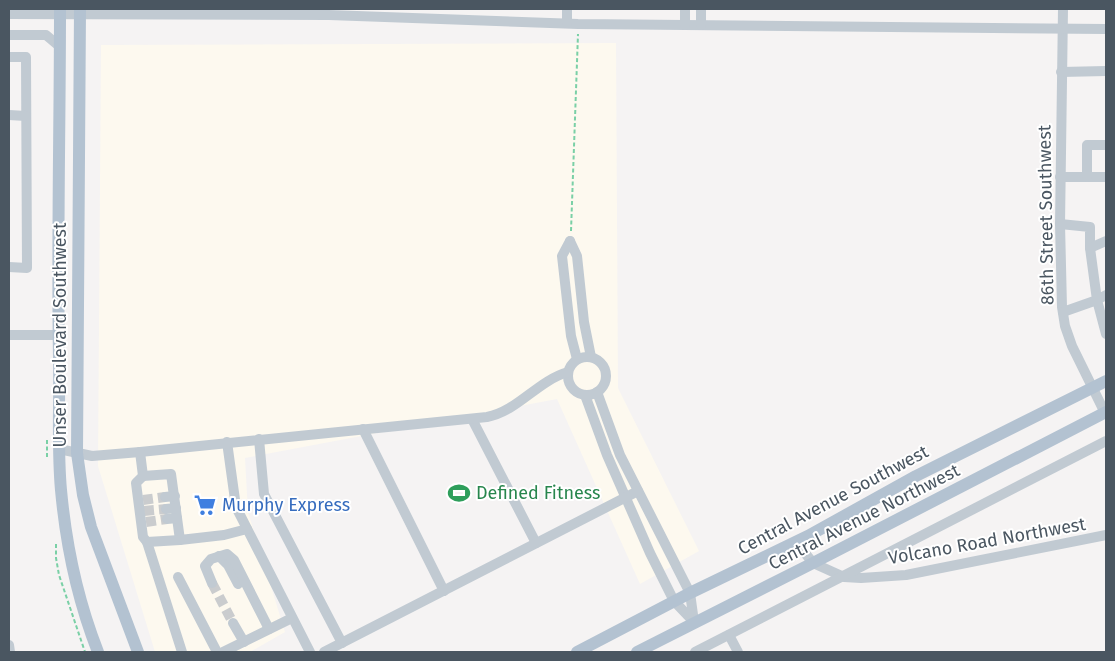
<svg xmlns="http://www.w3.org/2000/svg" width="1115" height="661" font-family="'Fira Sans',sans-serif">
  <rect width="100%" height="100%" fill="#f5f3f3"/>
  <!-- commercial -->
  <polygon fill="#fdf9ef" points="616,43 618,388 699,551 640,584 557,399 245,458 248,512 285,632 250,652 155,652 98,466 101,45"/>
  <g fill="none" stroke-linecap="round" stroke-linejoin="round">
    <!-- minor-tunnel -->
    <g stroke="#caccce" stroke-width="10" stroke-dasharray="10 5" stroke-linecap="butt">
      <polyline points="143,500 165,497"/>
      <polyline points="144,511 166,509"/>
      <polyline points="146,522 167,519"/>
      <polyline points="212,583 233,623"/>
    </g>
    <!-- path -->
    <g stroke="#7ad0a6" stroke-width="2" stroke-dasharray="4 2.5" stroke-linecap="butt">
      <polyline points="571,231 578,34"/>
      <polyline points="47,440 47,457"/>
      <polyline points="56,544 56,558 59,575 85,652"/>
    </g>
    <!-- minor -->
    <g stroke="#c1cad2" stroke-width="10">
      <polyline points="1063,9 1060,224 1062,307 1065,326 1072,346 1105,413"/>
      <polyline points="9,14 329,15 578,24 1106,29"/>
      <polyline points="567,23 567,9"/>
      <polyline points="685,25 685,9"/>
      <polyline points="701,25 701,9"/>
      <polyline points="9,35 46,35 59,46"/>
      <polyline points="9,57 26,57 27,268 9,267"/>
      <polyline points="1061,72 1106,71"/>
      <polyline points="9,115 26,116"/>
      <polyline points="1060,177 1106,177"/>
      <polyline points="1087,177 1087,145 1106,145"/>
      <polyline points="1060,224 1090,227 1090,248"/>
      <polyline points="570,241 562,256 571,336 577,359"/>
      <polyline points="570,241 577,256 584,322 591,357"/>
      <polyline points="1106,295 1097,300 1106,334"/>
      <polyline points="1063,312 1097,300 1090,248 1106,241"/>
      <polyline points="9,335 59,335"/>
      <circle cx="587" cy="376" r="19"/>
      <polyline points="597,392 620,455 690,593 694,622"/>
      <polyline points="585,395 607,455 650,553 674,601 694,622"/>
      <polyline points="472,419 536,543"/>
      <polyline points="363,429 444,591"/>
      <polyline points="259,439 264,494 342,643"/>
      <polyline points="227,442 236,507 310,652"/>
      <path d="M59,449L92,456L140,452L487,417C518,411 537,381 568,372"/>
      <polyline points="140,452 143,476 136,483 143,537 147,542 182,652"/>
      <polyline points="143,476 171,474 180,540 224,535 247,529"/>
      <polyline points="165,497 175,496"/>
      <polyline points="166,509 176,508"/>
      <polyline points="167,519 177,518"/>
      <polyline points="147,542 180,540"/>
      <polyline points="796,542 813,563 844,577 861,578 906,575 1106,535"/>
      <polyline points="219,556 228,565 238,584"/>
      <polyline points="178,577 217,652"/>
      <polyline points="212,583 205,566 211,559 227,554 234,560 269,629"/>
      <polyline points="233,623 244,642"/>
      <polyline points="729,635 738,652"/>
      <polyline points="9,645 10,652"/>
      <polyline points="223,652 292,618"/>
      <polyline points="324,652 638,491"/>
      <polyline points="695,652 1106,441"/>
    </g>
    <!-- major -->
    <g stroke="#b3c2d1" stroke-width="12">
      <path d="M60,9C60,125 57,241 59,357C60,402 57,446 61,490C66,545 78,601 98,652"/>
      <polyline points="80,9 77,453 83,495 91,527 138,652"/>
      <polyline points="577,652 690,593 808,536 916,476 1106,381"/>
      <polyline points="637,652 813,563 1106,412"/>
    </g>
  </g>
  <!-- icons -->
  <defs>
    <g id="stadium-bare" transform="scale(1.725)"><path d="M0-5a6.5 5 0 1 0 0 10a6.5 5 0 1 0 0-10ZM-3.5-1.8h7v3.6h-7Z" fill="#2e9e5b" stroke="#fff" stroke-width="2.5" paint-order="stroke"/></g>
    <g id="supermarket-bare" transform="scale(1.725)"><path d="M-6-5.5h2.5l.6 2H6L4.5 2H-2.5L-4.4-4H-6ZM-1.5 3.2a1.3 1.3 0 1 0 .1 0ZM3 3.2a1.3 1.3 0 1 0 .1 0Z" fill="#3f7fe0" stroke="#fff" stroke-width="2.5" paint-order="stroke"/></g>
  </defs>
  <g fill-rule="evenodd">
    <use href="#stadium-bare" x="459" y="493"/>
    <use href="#supermarket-bare" x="205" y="505"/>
  </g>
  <g text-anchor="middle" stroke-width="4" stroke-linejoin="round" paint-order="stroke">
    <!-- street labels -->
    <g font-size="18" fill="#4a5661" stroke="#fff">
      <text transform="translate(1046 215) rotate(-91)" y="6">86th Street Southwest</text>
      <text transform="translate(60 335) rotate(-90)" y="6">Unser Boulevard Southwest</text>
      <text transform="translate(833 500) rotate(-28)" y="6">Central Avenue Southwest</text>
      <text transform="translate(864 517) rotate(-27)" y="6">Central Avenue Northwest</text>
      <text transform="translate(987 541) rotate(-10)" y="6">Volcano Road Northwest</text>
    </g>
    <!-- leisure labels -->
    <g font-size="18" fill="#27864d" stroke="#fff" text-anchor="start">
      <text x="476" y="499">Defined Fitness</text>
    </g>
    <!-- shop labels -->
    <g font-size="18" fill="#366cbe" stroke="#fff" text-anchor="start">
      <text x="222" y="511">Murphy Express</text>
    </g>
  </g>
  <!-- border -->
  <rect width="1115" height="661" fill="none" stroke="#4a5661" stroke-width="20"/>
</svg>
